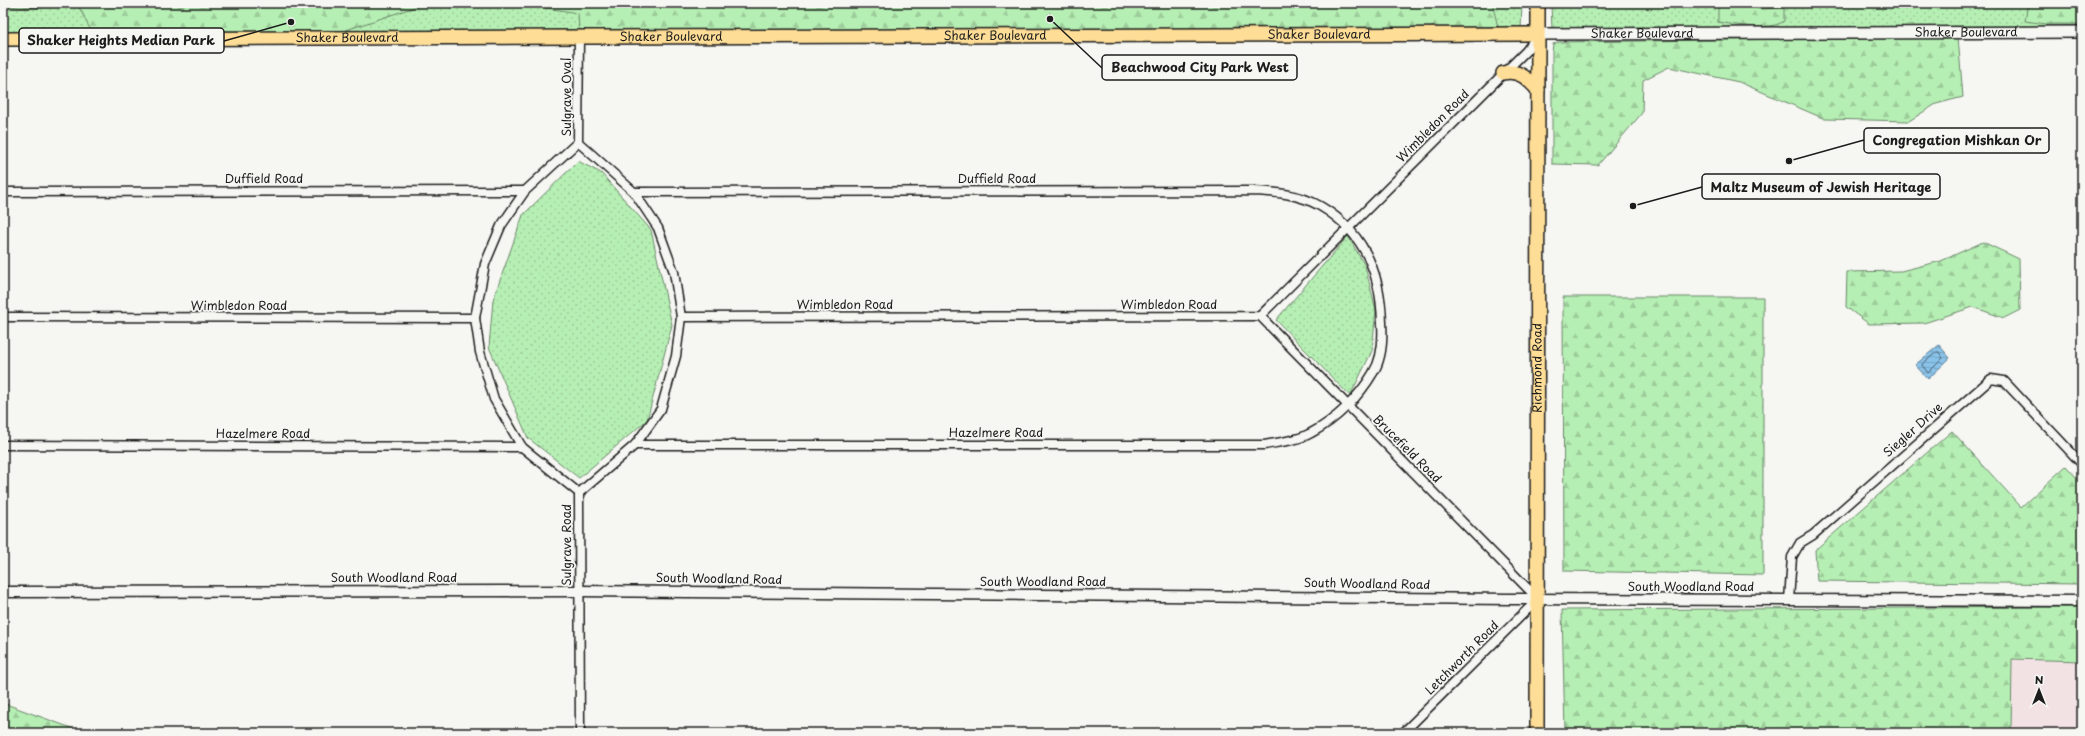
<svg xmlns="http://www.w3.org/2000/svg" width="2085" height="736" font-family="'Playpen Sans',sans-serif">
  <defs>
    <pattern id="grass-dots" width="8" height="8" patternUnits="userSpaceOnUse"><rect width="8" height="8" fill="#b6efb4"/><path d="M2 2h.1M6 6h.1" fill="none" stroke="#9ccc9a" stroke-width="1.8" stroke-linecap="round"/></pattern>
    <pattern id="forest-firs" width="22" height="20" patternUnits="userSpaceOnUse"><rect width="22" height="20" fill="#b6efb4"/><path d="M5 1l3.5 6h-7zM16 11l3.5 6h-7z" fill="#9ccc9a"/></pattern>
    <pattern id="water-rules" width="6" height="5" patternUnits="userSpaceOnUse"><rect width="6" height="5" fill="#8ac3e9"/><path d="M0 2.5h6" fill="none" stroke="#76a7c7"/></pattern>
  </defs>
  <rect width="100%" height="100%" fill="#f6f6f2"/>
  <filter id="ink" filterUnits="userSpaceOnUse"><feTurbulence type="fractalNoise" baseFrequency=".025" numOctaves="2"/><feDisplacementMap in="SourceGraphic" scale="8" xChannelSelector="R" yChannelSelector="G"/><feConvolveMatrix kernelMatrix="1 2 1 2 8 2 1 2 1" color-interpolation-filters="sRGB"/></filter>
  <g filter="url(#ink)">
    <!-- built -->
    <polygon fill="#f3e2e4" points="2012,659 2082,661 2082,733 2011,733"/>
    <!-- grass -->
    <g fill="url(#grass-dots)" stroke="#698668">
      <polygon points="3,3 1522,3 1521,30 3,39"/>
      <polygon points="1551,3 2082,3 2082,29 1552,30"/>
      <polygon points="578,161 601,173 651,230 672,325 647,420 579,478 528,438 489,347 493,300 523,215"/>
      <polygon points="1348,236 1365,266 1376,310 1372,351 1350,396 1276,320"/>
    </g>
    <!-- forest -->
    <g fill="url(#forest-firs)" stroke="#698668">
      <path d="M3,3H74C51,7 26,10 3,5Z"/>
      <polygon points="77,3 427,3 343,31 91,31"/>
      <polygon points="514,3 740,3 739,7 774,3 933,3 960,8 981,6 981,3 1492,3 1498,27 579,31 578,13"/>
      <path d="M1718,3H1738L1760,9L1784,8V21C1771,31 1734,25 1718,22Z"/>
      <polygon points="2028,3 2082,3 2082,24 2046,24 2025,21"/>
      <polygon points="1958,37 1963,97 1936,104 1909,121 1825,119 1739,82 1669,67 1643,80 1642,113 1598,165 1552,164 1552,52 1553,44 1559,42"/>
      <polygon points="1983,242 2019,259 2020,310 2004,318 1973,307 1924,323 1869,324 1846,307 1847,272 1901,271 1941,261"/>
      <polygon points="1563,297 1763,297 1763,575 1564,571"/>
      <polygon points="1952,431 2021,507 2066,466 2082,484 2082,584 1817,581 1815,550"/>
      <polygon points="2082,607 2082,661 2012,659 2011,733 1565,733 1562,610"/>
      <polygon points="3,703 85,733 3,733"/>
    </g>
    <!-- water -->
    <polygon fill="url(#water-rules)" stroke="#5e8097" points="1939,345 1950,358 1928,379 1915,365"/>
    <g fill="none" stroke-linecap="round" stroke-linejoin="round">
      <!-- shore -->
      <polygon stroke="#485f6e" stroke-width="1" points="1937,352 1939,352 1943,358 1928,373 1922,365"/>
      <!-- minor casing -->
      <g stroke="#1c1c1c" stroke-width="11">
        <g id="minor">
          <polyline points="579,37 578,142 634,192 658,228 674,272 681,317 676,356 661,409 635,445 579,493"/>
          <polyline points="578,142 525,191 501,226 485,264 475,318 480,352 494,399 522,447 579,493"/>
          <polyline points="3,192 525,191"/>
          <path d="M634,192L1253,191C1276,192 1299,194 1320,206C1365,232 1381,274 1382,323C1383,338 1382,359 1373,373C1359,397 1336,420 1311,433C1297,441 1280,442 1264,445H635"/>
          <polyline points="1260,316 1538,599 1403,733"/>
          <polyline points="3,317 475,318"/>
          <polyline points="681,317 1260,316 1526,51 1537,36"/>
          <polyline points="3,445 522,447"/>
          <polyline points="579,493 580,733"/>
          <polyline points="1789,600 1792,557 1800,543 1813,535 1991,379 2004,381 2082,464"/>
        </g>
      </g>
      <!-- tertiary casing -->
      <g stroke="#1c1c1c" stroke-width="13">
        <polyline id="tertiary" points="3,592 579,591 1513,599 2082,601"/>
      </g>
      <!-- secondary casing -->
      <g stroke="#1c1c1c" stroke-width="14">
        <g id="secondary">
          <path id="s1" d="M1538,34L2082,32"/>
        </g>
      </g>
      <!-- primary casing -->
      <g stroke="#1c1c1c" stroke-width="16">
        <g id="primary">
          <path id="s2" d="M3,39L1538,34"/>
          <path d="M1503,73C1519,69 1528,79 1538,90"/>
          <path id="s3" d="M1537,733L1538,3"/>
        </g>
      </g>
      <!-- minor -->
      <use href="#minor" stroke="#f6f6f2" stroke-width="8"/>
      <!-- tertiary -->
      <use href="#tertiary" stroke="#f6f6f2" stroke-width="10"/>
      <!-- secondary -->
      <use href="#secondary" stroke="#f6f6f2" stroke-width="11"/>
      <!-- primary -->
      <use href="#primary" stroke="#fedd96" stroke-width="13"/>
    </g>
  </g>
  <g text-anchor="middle" stroke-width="3.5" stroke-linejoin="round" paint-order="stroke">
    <!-- street labels -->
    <g font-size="12" fill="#1c1c1c" stroke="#f6f6f2">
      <text dy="4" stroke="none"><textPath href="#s1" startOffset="428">Shaker Boulevard</textPath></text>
      <text dy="4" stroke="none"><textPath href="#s1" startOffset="104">Shaker Boulevard</textPath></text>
      <text dy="4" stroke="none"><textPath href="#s2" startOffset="1316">Shaker Boulevard</textPath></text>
      <text dy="4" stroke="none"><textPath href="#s2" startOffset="992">Shaker Boulevard</textPath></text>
      <text dy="4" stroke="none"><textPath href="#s2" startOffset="668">Shaker Boulevard</textPath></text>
      <text dy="4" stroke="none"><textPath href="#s2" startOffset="344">Shaker Boulevard</textPath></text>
      <text transform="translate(567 97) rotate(-90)" y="4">Sulgrave Oval</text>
      <text transform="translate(1433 126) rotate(-45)" y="4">Wimbledon Road</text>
      <text x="264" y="183">Duffield Road</text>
      <text x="997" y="183">Duffield Road</text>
      <text x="845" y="309">Wimbledon Road</text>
      <text x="1169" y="309">Wimbledon Road</text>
      <text x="239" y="310">Wimbledon Road</text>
      <text dy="4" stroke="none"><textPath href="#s3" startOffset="365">Richmond Road</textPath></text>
      <text transform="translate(1913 430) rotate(-42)" y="4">Siegler Drive</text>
      <text x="996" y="437">Hazelmere Road</text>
      <text x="263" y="438">Hazelmere Road</text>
      <text transform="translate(1407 449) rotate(45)" y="4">Brucefield Road</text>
      <text transform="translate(567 545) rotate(-90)" y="4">Sulgrave Road</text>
      <text x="394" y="582">South Woodland Road</text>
      <text transform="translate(719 579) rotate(1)" y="4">South Woodland Road</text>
      <text x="1043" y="586">South Woodland Road</text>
      <text transform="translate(1367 584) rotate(1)" y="4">South Woodland Road</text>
      <text x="1691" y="591">South Woodland Road</text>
      <text transform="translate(1462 658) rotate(-45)" y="4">Letchworth Road</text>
    </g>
  </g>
  <!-- callouts -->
  <path fill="none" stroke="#1c1c1c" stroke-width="1.5" d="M291 22L224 41M1050 19L1102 68M1789 161L1864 140M1633 206L1702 187"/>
  <g fill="#1c1c1c" stroke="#f6f6f2" stroke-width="1.5">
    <circle cx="291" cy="22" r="4"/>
    <circle cx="1050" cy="19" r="4"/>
    <circle cx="1789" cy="161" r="4"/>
    <circle cx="1633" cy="206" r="4"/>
  </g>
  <g fill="#f6f6f2" stroke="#1c1c1c" stroke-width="1.5">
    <rect x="19" y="28" width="205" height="25" rx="4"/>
    <rect x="1102" y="55" width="195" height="25" rx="4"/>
    <rect x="1864" y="128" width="185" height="25" rx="4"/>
    <rect x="1702" y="174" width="238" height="25" rx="4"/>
  </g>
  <g font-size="13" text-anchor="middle" font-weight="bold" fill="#1c1c1c">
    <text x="121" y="45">Shaker Heights Median Park</text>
    <text x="1200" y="72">Beachwood City Park West</text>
    <text x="1957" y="145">Congregation Mishkan Or</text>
    <text x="1821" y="192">Maltz Museum of Jewish Heritage</text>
  </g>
  <!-- margin -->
  <rect width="2085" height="736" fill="none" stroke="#f6f6f2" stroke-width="16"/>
  <rect x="8" y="8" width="2069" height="720" fill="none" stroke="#1c1c1c" stroke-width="1.5" filter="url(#ink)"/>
  <!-- north arrow -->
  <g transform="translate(2039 690)" stroke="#f6f6f2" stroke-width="3" paint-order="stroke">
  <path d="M0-3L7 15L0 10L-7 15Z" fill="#1c1c1c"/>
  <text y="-6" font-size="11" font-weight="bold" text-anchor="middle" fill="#1c1c1c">N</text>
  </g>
</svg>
